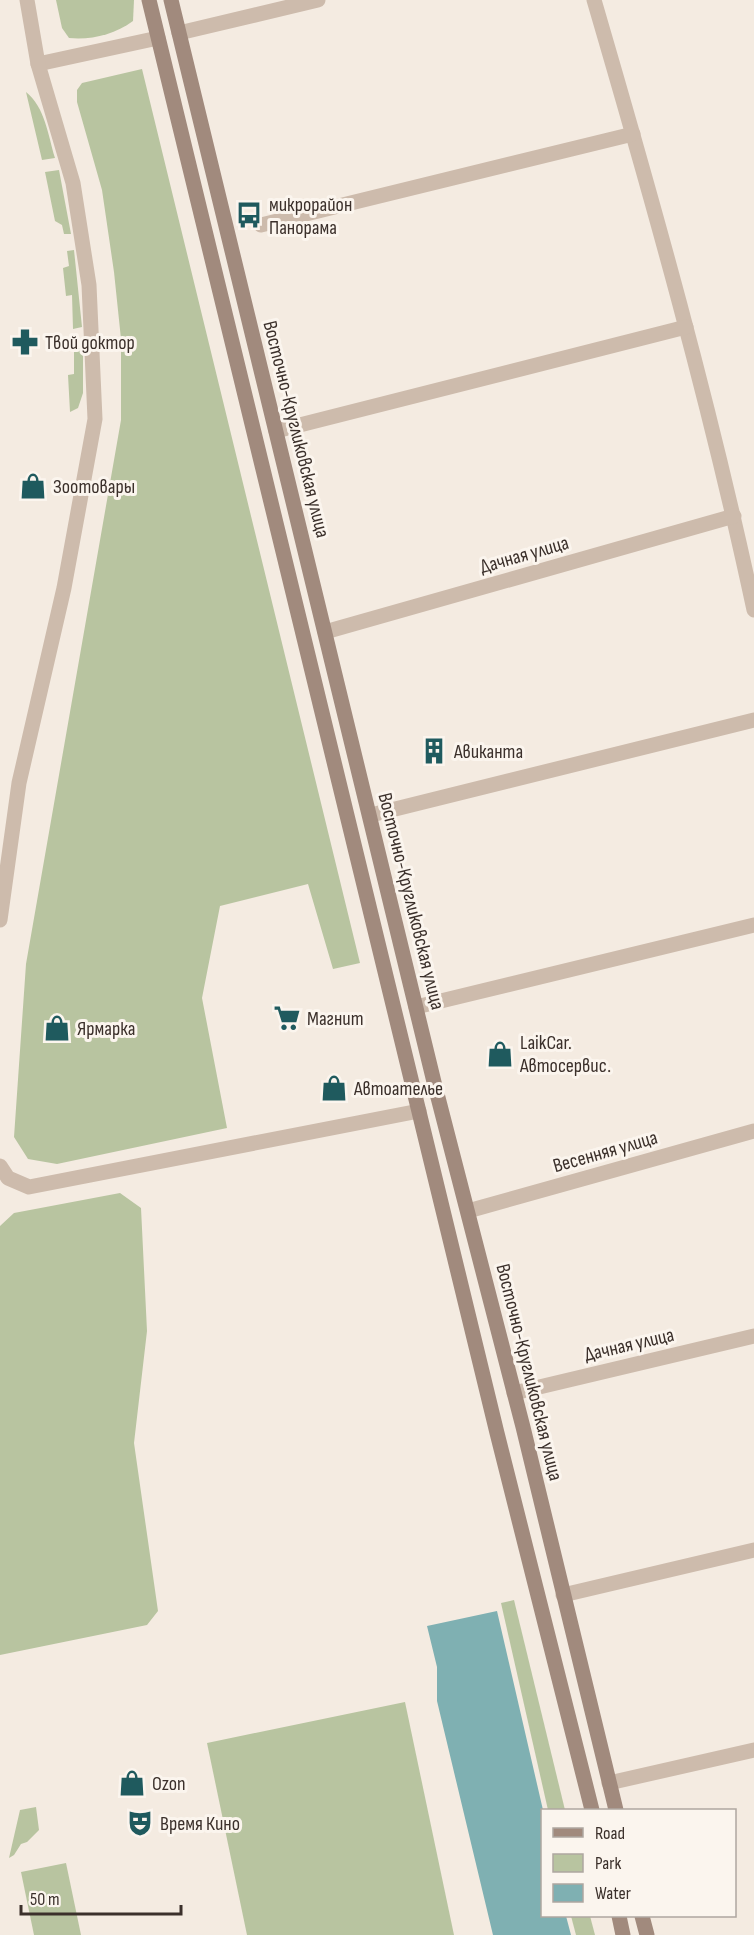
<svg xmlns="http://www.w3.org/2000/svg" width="754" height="1935" font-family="'Sofia Sans Condensed',sans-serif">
  <rect width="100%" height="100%" fill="#f4ebe1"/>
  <!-- green -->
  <g fill="#b8c4a0">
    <path d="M56,0H134L133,21C114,35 91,40 69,38L62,28Z"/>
    <polygon points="142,69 360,963 333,969 308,884 220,906 202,998 227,1128 57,1164 28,1159 14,1137 26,964 121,420 121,339 114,272 102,190 77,102 77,90 82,83"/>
    <path d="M26,92C45,107 48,135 55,158L42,160Z"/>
    <polygon points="59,170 71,234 64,234 62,225 55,221 45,172"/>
    <polygon points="74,250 82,327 73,329 72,295 66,296 63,268 69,266 67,251"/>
    <polygon points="83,341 83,393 78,408 70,412 68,375 74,374 74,342"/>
    <polygon points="120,1193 141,1208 147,1331 134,1443 158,1611 147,1625 0,1655 0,1226 14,1213"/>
    <polygon points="514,1600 565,1810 548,1810 501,1603"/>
    <polygon points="405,1702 454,1935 247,1935 207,1743"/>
    <polygon points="36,1807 39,1830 27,1842 21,1844 14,1855 9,1858 20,1810"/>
    <polygon points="66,1863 81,1935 34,1935 21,1872"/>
    <polygon points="571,1916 590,1916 595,1935 576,1935"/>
  </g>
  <!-- water -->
  <polygon fill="#7fb0b2" points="497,1611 543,1810 542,1916 566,1916 571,1935 493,1935 437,1701 437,1667 427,1626"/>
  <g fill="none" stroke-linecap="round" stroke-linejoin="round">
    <!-- street -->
    <g stroke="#cdbbac" stroke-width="15">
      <path d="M594,0C653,202 710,404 754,610"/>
      <polyline points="179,33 318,0"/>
      <polyline points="38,64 158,38"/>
      <polyline points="261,225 633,134"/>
      <polyline points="276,431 686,327"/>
      <polyline points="325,632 734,516"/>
      <polyline points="371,815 754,720"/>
      <polyline points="0,920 19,783 64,588 95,419 89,285 73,183 38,64 27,0"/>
      <polyline points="416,1007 754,925"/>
      <polyline points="0,1166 8,1178 29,1187 419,1111"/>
      <polyline points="468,1211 754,1131"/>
      <polyline points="514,1393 754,1336"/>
      <polyline points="563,1595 754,1550"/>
      <polyline points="609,1783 754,1750"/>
    </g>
    <!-- secondary -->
    <g stroke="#a18a7d" stroke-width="15">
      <polyline points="149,0 497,1433 592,1810"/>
      <polyline points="171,0 434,1082 523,1427 616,1810"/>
      <polyline points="619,1916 623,1935"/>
      <polyline points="642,1916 647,1935"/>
    </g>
  </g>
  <!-- icons -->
  <defs>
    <g id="bus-bare" transform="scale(2.07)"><path d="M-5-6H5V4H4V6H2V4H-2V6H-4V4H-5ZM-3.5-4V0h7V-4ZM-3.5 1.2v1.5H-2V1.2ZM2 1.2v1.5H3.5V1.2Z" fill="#1f5a5e" stroke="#fbf5ee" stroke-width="2.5" paint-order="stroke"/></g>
    <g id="pharmacy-bare" transform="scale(2.07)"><path d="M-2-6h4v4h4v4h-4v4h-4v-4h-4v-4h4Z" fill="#1f5a5e" stroke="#fbf5ee" stroke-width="2.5" paint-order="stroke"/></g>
    <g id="shop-bare" transform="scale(2.07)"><path d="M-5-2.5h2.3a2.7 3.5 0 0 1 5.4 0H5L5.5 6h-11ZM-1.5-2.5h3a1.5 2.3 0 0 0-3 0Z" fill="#1f5a5e" stroke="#fbf5ee" stroke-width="2.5" paint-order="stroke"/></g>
    <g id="building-bare" transform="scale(2.07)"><path d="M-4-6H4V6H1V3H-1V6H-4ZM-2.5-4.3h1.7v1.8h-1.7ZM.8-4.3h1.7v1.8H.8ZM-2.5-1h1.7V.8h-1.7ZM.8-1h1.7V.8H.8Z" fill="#1f5a5e" stroke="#fbf5ee" stroke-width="2.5" paint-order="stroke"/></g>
    <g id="supermarket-bare" transform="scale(2.07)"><path d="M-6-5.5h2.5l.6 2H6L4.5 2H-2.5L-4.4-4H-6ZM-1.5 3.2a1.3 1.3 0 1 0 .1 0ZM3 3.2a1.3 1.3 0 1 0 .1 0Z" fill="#1f5a5e" stroke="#fbf5ee" stroke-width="2.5" paint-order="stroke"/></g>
    <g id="theatre-bare" transform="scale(2.07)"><path d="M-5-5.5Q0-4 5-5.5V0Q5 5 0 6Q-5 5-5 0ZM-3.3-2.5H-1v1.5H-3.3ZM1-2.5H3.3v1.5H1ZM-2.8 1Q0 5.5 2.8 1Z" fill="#1f5a5e" stroke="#fbf5ee" stroke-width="2.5" paint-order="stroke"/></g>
  </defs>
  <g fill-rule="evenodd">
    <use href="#bus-bare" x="249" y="215"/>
    <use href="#pharmacy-bare" x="25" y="342"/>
    <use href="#shop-bare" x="33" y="486"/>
    <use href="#building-bare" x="434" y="751"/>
    <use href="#supermarket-bare" x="287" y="1018"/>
    <use href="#shop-bare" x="57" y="1028"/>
    <use href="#shop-bare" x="500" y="1054"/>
    <use href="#shop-bare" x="334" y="1088"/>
    <use href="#shop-bare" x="132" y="1783"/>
    <use href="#theatre-bare" x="140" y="1823"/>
  </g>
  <g text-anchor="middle" stroke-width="6" stroke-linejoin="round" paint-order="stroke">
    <!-- poi labels -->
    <g font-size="20" fill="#3b302b" stroke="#fbf5ee" text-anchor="start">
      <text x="269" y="211">микрорайон<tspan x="269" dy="23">Панорама</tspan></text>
      <text x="45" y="349">Твой доктор</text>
      <text x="53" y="493">Зоотовары</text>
      <text x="454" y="758">Авиканта</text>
      <text x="307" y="1025">Магнит</text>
      <text x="77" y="1035">Ярмарка</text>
      <text x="520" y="1049">LaikCar.<tspan x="520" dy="23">Автосервис.</tspan></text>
      <text x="354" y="1095">Автоателье</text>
      <text x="152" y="1790">Ozon</text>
      <text x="160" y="1830">Время Кино</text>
    </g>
    <!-- street labels -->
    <g font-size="20" fill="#3b302b" stroke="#fbf5ee">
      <text transform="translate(297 429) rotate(76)" y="7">Восточно-Кругликовская улица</text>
      <text transform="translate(524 554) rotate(-16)" y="7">Дачная улица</text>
      <text transform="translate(412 901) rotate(76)" y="7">Восточно-Кругликовская улица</text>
      <text transform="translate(605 1151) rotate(-16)" y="7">Весенняя улица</text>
      <text transform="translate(629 1344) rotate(-13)" y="7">Дачная улица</text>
      <text transform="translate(530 1372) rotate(76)" y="7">Восточно-Кругликовская улица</text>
    </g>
  </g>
  <!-- legend -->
  <rect x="541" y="1809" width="195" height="108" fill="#fbf5ee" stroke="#aea6a0" stroke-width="1.5"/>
  <rect x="553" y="1828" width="30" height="9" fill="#a18a7d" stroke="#aea6a0" stroke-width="1.5"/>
  <text x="595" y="1839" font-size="18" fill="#3b302b">Road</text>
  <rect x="553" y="1854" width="30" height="18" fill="#b8c4a0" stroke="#aea6a0" stroke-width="1.5"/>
  <text x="595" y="1869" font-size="18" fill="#3b302b">Park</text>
  <rect x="553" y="1884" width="30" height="18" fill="#7fb0b2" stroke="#aea6a0" stroke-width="1.5"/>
  <text x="595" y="1899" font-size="18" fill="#3b302b">Water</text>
  <!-- scale -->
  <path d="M21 1905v9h160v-9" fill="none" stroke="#3b302b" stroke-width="3"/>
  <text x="30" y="1905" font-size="18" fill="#3b302b" stroke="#fbf5ee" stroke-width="4.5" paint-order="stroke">50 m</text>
</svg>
